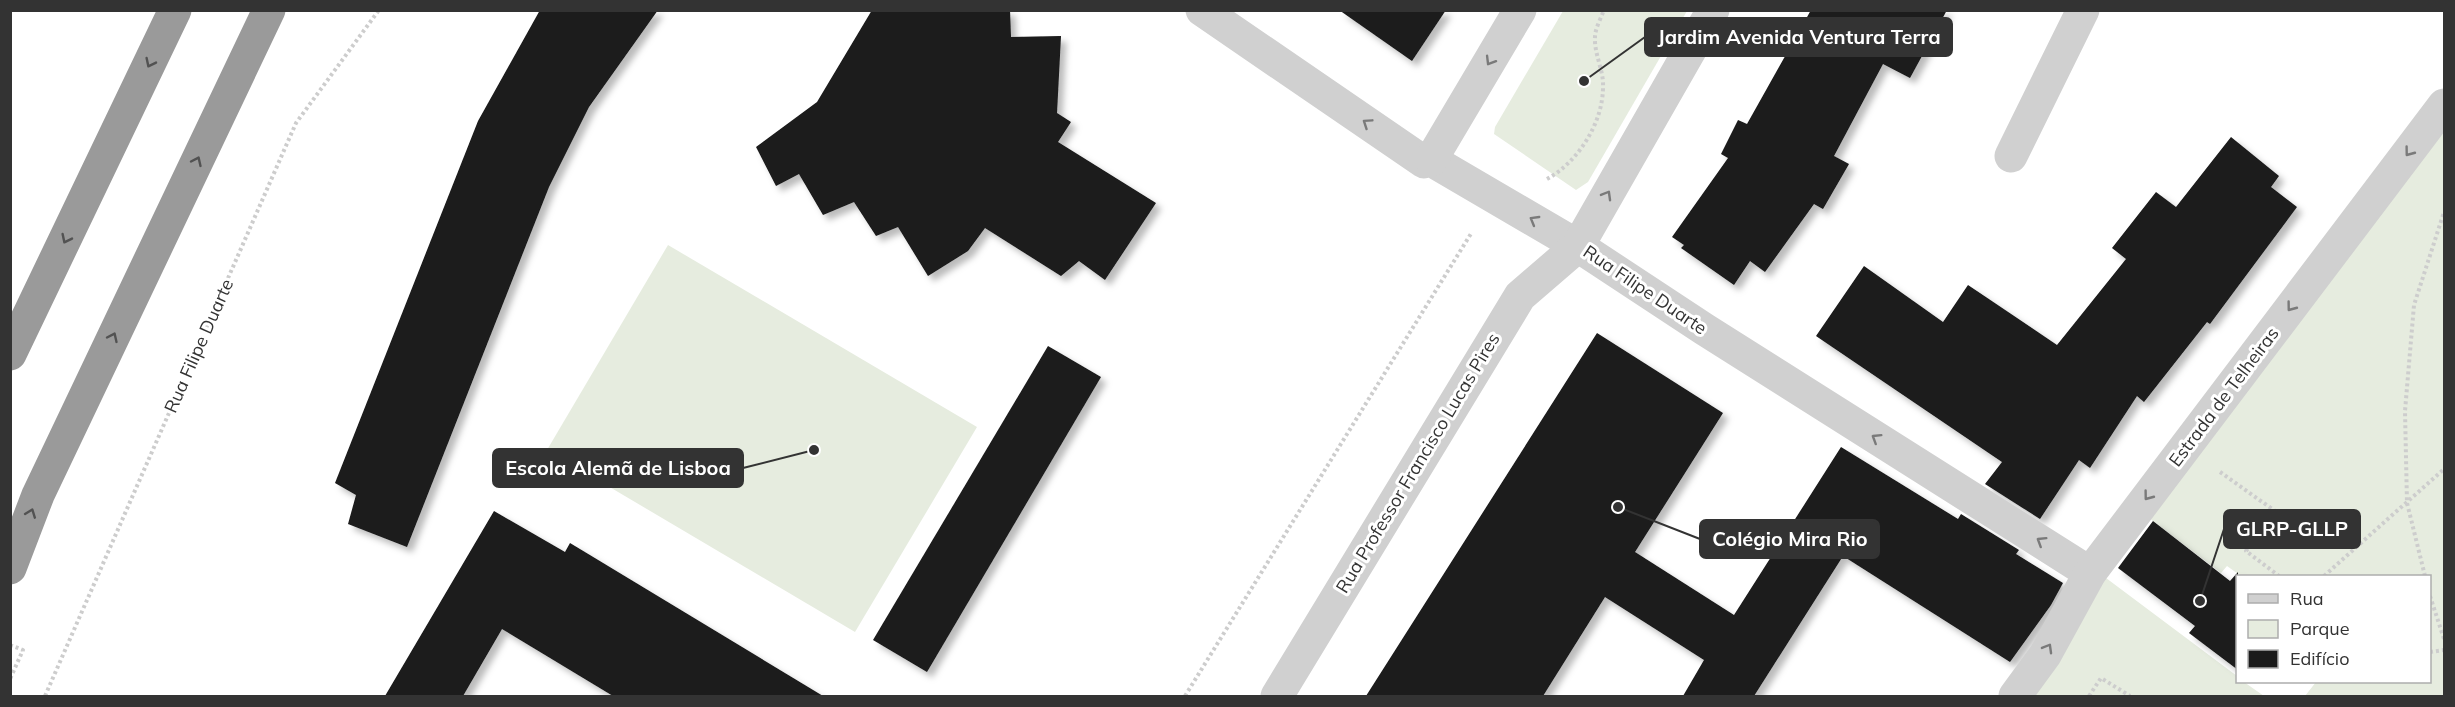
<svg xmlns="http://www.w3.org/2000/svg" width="2455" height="707" font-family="Mulish,sans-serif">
  <defs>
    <filter id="shadow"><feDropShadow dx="5.5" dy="5.5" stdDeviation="3" flood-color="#0004"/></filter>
  </defs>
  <rect width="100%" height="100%" fill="#fff"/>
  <!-- green -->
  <g fill="#e6ecdf">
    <polygon points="1563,11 1687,11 1588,182 1576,190 1494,134 1495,127"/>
    <polygon points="2444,132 2444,696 2305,696 2316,682 2430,682 2430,576 2241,576 2227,566 2221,573 2149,518 2382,208"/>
    <polygon points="668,245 977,427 855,632 547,450"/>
    <polygon points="2106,578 2237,676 2238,682 2244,682 2264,696 2026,696"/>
  </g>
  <!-- building -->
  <g fill="#1a1a1a" filter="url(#shadow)">
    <polygon points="540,10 658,10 589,107 549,187 407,547 348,524 356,495 335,483 478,121"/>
    <polygon points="872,10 1010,10 1011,37 1061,36 1057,113 1071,122 1058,142 1156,203 1105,280 1079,261 1061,276 985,228 968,251 928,276 898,227 876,236 854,202 823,215 799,174 776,186 756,147 817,102"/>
    <polygon points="1339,10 1446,10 1412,61"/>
    <polygon points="1811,10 1947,10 1910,78 1883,64 1834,156 1849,164 1823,209 1814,204 1765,272 1750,261 1734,285 1681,248 1684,245 1672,237 1728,158 1721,154 1738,120 1747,124"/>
    <polygon points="2231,137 2279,176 2271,187 2297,207 2210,324 2207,322 2144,402 2137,396 2090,468 2079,460 2040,519 1985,484 2002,462 1816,336 1864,266 1943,322 1968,285 2057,345 2126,259 2112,248 2156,192 2176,207"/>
    <polygon points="1597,333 1723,413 1635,552 1734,615 1841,447 1958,519 1961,514 2019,550 2016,554 2063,583 2051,605 2010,662 1843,556 1754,696 1683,696 1704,660 1605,597 1543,696 1366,696"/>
    <polygon points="1048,346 1101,377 927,672 873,640"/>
    <polygon points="494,511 565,552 570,543 823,696 613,696 502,629 463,696 385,696"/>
    <polygon points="2153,521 2230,581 2238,572 2238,670 2189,633 2195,626 2118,568"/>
  </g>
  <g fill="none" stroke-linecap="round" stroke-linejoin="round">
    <!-- path -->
    <g stroke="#cdcdcd" stroke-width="4" stroke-dasharray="3 3" stroke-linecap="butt">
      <path d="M1547,179C1578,162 1603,123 1603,87C1604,71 1594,54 1595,37C1595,29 1601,18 1604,10"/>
      <polyline points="2220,472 2275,511 2246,551 2279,576"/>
      <polyline points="2324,576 2444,469"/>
      <polyline points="2425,576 2407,503 2405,411 2414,305 2444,212"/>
      <polyline points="2430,596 2444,639"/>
      <polyline points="10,645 23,650 10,679"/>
      <polyline points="2430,652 2444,650"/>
      <polyline points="45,696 296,123 379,10"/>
      <polyline points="1185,696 1472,232"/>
      <polyline points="2089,696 2101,678 2130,696"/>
    </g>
    <!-- street -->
    <g stroke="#d0d0d0" stroke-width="33">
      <polyline points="1202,10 1424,162 1431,160 1578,246 1704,329 2090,573"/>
      <polyline points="2011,156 2083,10"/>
      <polyline points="1431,160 1520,10"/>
      <polyline points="1277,696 1520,296 1578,246 1713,10"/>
      <polyline points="2015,696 2045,655 2090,573 2444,105"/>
    </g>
    <!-- highway -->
    <g stroke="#9a9a9a" stroke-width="33">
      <polyline points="10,354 175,10"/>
      <polyline points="10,568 38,495 269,10"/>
    </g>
  </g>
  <!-- one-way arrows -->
  <defs><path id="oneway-chevron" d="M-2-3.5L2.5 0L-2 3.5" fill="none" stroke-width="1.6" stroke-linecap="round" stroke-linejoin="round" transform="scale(1.5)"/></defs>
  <g stroke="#7a7a7a">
    <use href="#oneway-chevron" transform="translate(1490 61) rotate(121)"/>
    <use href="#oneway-chevron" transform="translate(1367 123) rotate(-146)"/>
    <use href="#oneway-chevron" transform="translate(2409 152) rotate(127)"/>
    <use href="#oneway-chevron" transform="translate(1607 195) rotate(-60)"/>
    <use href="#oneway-chevron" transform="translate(1534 220) rotate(-150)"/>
    <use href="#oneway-chevron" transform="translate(2291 307) rotate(127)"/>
    <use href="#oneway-chevron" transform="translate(1876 438) rotate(-148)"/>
    <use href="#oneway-chevron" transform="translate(2148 496) rotate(127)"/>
    <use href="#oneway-chevron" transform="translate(2041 541) rotate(-148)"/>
    <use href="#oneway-chevron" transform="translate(2048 648) rotate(-60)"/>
  </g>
  <g stroke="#525252">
    <use href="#oneway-chevron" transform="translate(150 63) rotate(116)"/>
    <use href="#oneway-chevron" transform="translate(197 161) rotate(-65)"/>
    <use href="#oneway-chevron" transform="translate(66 239) rotate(116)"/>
    <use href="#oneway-chevron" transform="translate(113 337) rotate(-65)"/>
    <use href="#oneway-chevron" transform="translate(31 513) rotate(-69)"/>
  </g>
  <g text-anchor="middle" stroke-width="6" stroke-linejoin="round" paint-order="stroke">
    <!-- street labels -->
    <g font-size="18" fill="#333" stroke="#fff">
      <text transform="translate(1645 290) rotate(34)" y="6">Rua Filipe Duarte</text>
      <text transform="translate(199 346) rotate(-66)" y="6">Rua Filipe Duarte</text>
      <text transform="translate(2224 397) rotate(-53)" y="6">Estrada de Telheiras</text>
      <text transform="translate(1418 463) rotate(-59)" y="6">Rua Professor Francisco Lucas Pires</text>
    </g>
  </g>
  <!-- callouts -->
  <path fill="none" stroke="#333" stroke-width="2" d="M1584 81L1645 37M814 450L743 468M2200 601L2224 529M1618 507L1700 539"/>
  <g fill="#333" stroke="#fff" stroke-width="2">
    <circle cx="1584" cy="81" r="6"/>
    <circle cx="814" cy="450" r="6"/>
    <circle cx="2200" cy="601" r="6"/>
    <circle cx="1618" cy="507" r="6"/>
  </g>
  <g fill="#333" stroke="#333" stroke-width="2">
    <rect x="1645" y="18" width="307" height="38" rx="6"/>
    <rect x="493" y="449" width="250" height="38" rx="6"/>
    <rect x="2224" y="510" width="136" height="38" rx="6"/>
    <rect x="1700" y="520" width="179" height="38" rx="6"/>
  </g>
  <g font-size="20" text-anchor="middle" font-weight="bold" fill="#fff">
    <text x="1799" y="44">Jardim Avenida Ventura Terra</text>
    <text x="618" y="475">Escola Alemã de Lisboa</text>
    <text x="2292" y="536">GLRP-GLLP</text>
    <text x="1790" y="546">Colégio Mira Rio</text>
  </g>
  <!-- border -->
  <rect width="2455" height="707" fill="none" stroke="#333333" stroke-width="24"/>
  <!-- legend -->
  <rect x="2236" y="575" width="195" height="108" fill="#ffffff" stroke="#adadad" stroke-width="1.5"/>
  <rect x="2248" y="594" width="30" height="9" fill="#d0d0d0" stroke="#adadad" stroke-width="1.5"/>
  <text x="2290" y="605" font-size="18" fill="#333333">Rua</text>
  <rect x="2248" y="620" width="30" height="18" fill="#e6ecdf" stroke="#adadad" stroke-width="1.5"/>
  <text x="2290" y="635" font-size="18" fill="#333333">Parque</text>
  <rect x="2248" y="650" width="30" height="18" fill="#1a1a1a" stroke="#adadad" stroke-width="1.5"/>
  <text x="2290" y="665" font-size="18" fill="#333333">Edifício</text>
</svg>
